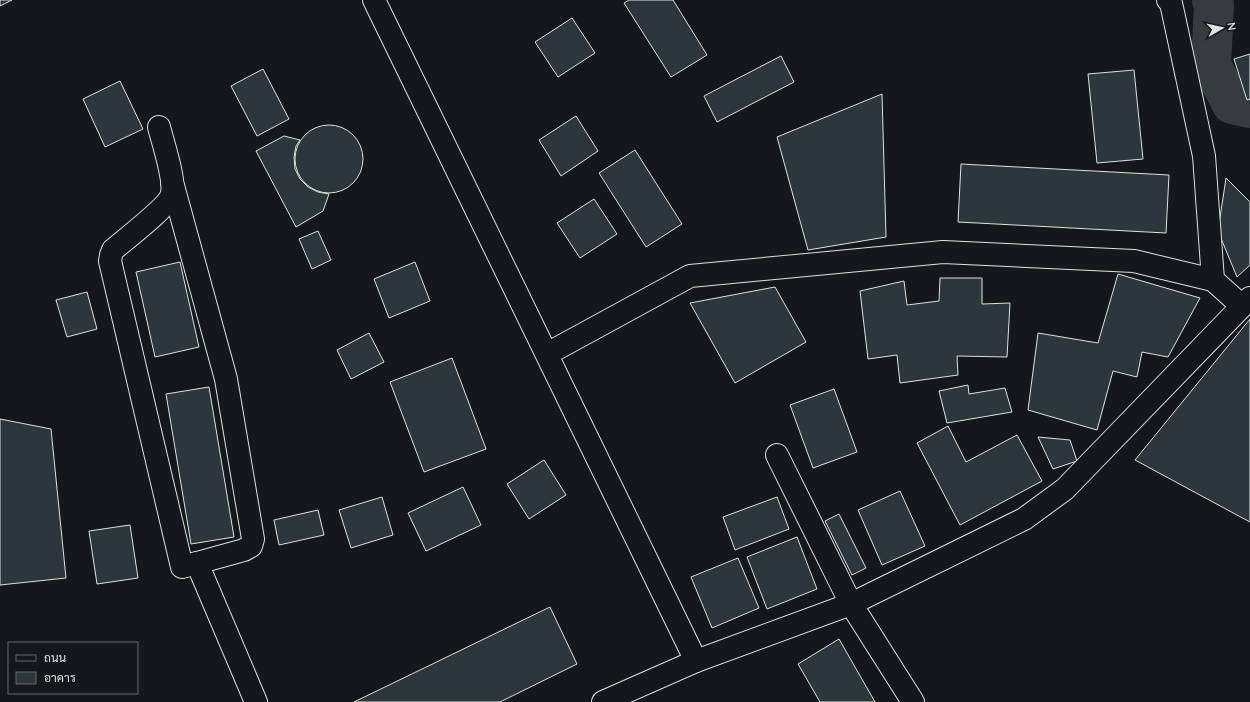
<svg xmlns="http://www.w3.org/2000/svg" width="1250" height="702" font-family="Quicksand,Sarabun,sans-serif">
  <rect width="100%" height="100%" fill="#14181c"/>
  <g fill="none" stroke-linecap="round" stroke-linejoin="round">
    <!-- river -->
    <polyline stroke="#363b3e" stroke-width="40" points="1212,0 1214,5 1211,65 1232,104 1250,108"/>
  </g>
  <!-- building -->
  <g fill="#2c363c" stroke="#d8e6dc">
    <polygon points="0,0 12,0 0,6"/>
    <polygon points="629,0 673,0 707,55 671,77 624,3"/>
    <polygon points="572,18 595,53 558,77 535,42"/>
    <polygon points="1250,54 1250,99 1247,100 1234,59"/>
    <polygon points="781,56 794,82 717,122 704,96"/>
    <polygon points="263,69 289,119 257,136 231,86"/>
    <polygon points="1134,70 1143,159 1097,163 1088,74"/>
    <polygon points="120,81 143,129 105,147 83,99"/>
    <polygon points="882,94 886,237 808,250 777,137"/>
    <polygon points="576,116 598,151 561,176 539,140"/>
    <circle cx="329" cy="159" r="34"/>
    <polygon points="284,136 300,140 296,146 294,157 295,169 300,179 308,187 318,192 329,194 323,211 296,227 256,151"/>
    <polygon points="635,150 682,224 646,247 599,173"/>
    <polygon points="961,164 1169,175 1166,233 958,222"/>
    <polygon points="1226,178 1250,202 1250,265 1237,277 1218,231"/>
    <polygon points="594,199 617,234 580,258 557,223"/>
    <polygon points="318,231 331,260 312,269 299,239"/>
    <polygon points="180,262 199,347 155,357 136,272"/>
    <polygon points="415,262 430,301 389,318 374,279"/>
    <polygon points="1118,274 1200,298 1168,357 1142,352 1137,377 1113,371 1097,430 1028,410 1038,333 1098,343"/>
    <polygon points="940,278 982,278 982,304 1010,303 1007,357 957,356 958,375 900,383 897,355 868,359 860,291 904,281 907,305 939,301"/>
    <polygon points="775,287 806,342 735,383 690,303"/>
    <polygon points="87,292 97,329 67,337 56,300"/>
    <polygon points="1250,319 1250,522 1135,460"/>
    <polygon points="369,333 384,362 351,379 337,350"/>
    <polygon points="452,358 486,449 424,472 390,382"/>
    <polygon points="968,385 969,394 1005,388 1012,412 947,423 939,391"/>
    <polygon points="209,387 234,537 191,544 166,394"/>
    <polygon points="834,389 857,452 813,468 790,405"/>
    <polygon points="0,419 51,429 66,578 0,585"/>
    <polygon points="948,426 966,462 1017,435 1042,481 960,525 917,443"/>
    <polygon points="1038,437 1070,440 1077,461 1053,469"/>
    <polygon points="544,460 566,495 529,519 507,484"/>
    <polygon points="463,487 481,525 426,551 408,513"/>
    <polygon points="900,491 925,546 882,565 858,510"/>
    <polygon points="382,497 393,535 351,548 339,510"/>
    <polygon points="777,497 789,529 735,550 723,517"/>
    <polygon points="318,510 324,535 279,545 274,520"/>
    <polygon points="839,514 866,568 852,575 825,521"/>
    <polygon points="130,525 138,578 97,584 89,531"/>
    <polygon points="797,537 817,589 767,609 747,557"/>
    <polygon points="738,558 759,608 712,628 691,577"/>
    <polygon points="550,607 577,664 500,702 354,702"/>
    <polygon points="839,639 875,702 820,702 798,664"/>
  </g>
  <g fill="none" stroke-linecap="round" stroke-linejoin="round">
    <!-- minor casing -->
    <g stroke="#d8e6dc" stroke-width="24">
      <g id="minor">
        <polyline points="374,0 696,661"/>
        <polyline points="1168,0 1171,3 1204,156 1213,280"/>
        <path d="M159,127C163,143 175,178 172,193C170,206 124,240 113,250L111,255L110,261L182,567L197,563L256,702"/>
        <polyline points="172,182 226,379 253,539 251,546 244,550 197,563"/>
        <polyline points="547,354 690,276 943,252 1134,261 1213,280 1242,306"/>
        <polyline points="777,455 851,604 913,702"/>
        <polyline points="603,702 696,661 851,604 1024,519 1065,489 1250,298"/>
      </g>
    </g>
    <!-- minor -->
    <use href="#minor" stroke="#14181c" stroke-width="22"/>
  </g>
  <!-- legend -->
  <rect x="8" y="642" width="130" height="52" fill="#14181c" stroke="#626a69"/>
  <rect x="16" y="655" width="20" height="6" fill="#14181c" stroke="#626a69"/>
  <text x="44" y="662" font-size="12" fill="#d8e6dc">ถนน</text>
  <rect x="16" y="672" width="20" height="12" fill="#2c363c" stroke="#626a69"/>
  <text x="44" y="682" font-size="12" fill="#d8e6dc">อาคาร</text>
  <!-- north arrow -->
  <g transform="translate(1222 28) rotate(81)" stroke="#14181c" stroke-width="3" paint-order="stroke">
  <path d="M0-3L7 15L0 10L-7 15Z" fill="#d8e6dc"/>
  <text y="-6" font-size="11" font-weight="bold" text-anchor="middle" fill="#d8e6dc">N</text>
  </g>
</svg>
